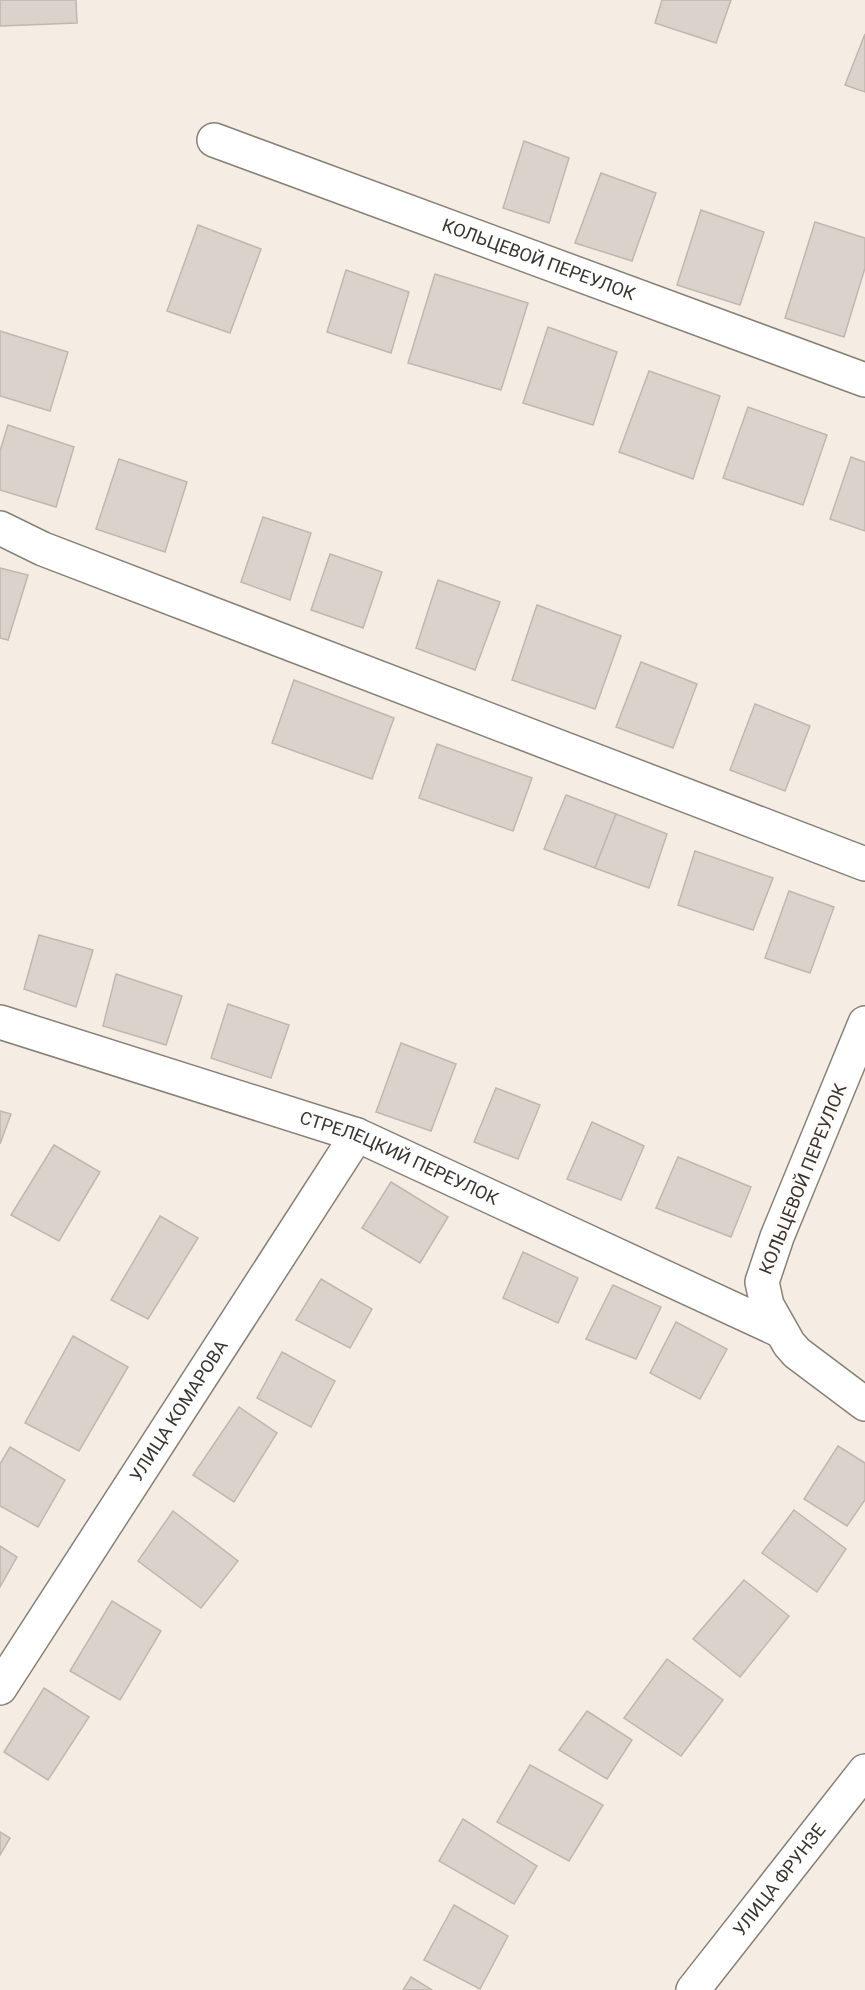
<svg xmlns="http://www.w3.org/2000/svg" width="865" height="1990" font-family="Roboto,sans-serif">
  <rect width="100%" height="100%" fill="#f5ede4"/>
  <!-- building -->
  <g fill="#dbd3cb" stroke="#bfb8af" stroke-width="1.5">
    <polygon points="0,0 76,0 77,23 0,26"/>
    <polygon points="662,0 731,0 716,43 655,23"/>
    <polygon points="865,34 865,92 845,85"/>
    <polygon points="524,141 569,158 549,223 503,208"/>
    <polygon points="601,173 656,193 632,261 575,243"/>
    <polygon points="701,210 764,232 740,305 677,285"/>
    <polygon points="815,222 865,238 865,268 844,337 785,318"/>
    <polygon points="198,225 261,249 230,333 167,311"/>
    <polygon points="346,270 409,292 391,353 327,332"/>
    <polygon points="435,274 528,303 501,390 408,363"/>
    <polygon points="548,327 617,352 593,425 523,403"/>
    <polygon points="0,331 68,352 50,411 0,396"/>
    <polygon points="649,371 720,396 693,479 619,452"/>
    <polygon points="748,407 827,435 803,505 723,478"/>
    <polygon points="8,425 74,447 56,507 0,490 0,451"/>
    <polygon points="851,457 865,462 865,531 830,519"/>
    <polygon points="119,459 187,482 165,552 96,529"/>
    <polygon points="263,517 311,533 290,600 241,582"/>
    <polygon points="330,554 382,572 363,628 311,610"/>
    <polygon points="0,568 28,575 8,640 0,638"/>
    <polygon points="438,580 500,602 475,670 416,648"/>
    <polygon points="537,605 621,636 595,709 512,680"/>
    <polygon points="641,662 697,684 673,748 616,727"/>
    <polygon points="294,680 394,718 372,779 272,743"/>
    <polygon points="755,704 810,726 785,791 730,770"/>
    <polygon points="437,744 532,778 513,831 419,798"/>
    <polygon points="566,795 616,814 595,868 544,849"/>
    <polygon points="616,814 667,834 649,888 595,868"/>
    <polygon points="695,851 773,878 753,930 678,905"/>
    <polygon points="789,891 834,907 810,973 765,958"/>
    <polygon points="39,935 93,950 76,1007 24,989"/>
    <polygon points="116,974 182,996 166,1045 103,1026"/>
    <polygon points="228,1004 289,1025 271,1078 211,1058"/>
    <polygon points="401,1043 456,1064 431,1131 376,1112"/>
    <polygon points="496,1088 540,1105 518,1159 474,1142"/>
    <polygon points="0,1111 11,1114 0,1144"/>
    <polygon points="592,1122 644,1146 621,1200 567,1179"/>
    <polygon points="54,1145 100,1172 59,1241 11,1215"/>
    <polygon points="678,1157 751,1187 731,1237 656,1208"/>
    <polygon points="391,1182 448,1217 420,1263 362,1228"/>
    <polygon points="160,1216 198,1238 148,1319 111,1300"/>
    <polygon points="523,1252 578,1278 558,1323 503,1298"/>
    <polygon points="321,1279 372,1309 350,1348 296,1320"/>
    <polygon points="613,1285 661,1307 636,1359 586,1339"/>
    <polygon points="676,1322 727,1349 700,1399 650,1373"/>
    <polygon points="73,1336 128,1367 79,1451 25,1423"/>
    <polygon points="282,1352 335,1381 311,1427 257,1398"/>
    <polygon points="239,1407 277,1433 234,1502 193,1475"/>
    <polygon points="838,1446 865,1463 865,1500 847,1526 804,1499"/>
    <polygon points="10,1447 65,1480 38,1527 0,1506 0,1464"/>
    <polygon points="794,1510 846,1549 817,1592 762,1553"/>
    <polygon points="173,1511 238,1561 201,1608 138,1561"/>
    <polygon points="0,1546 17,1557 0,1587"/>
    <polygon points="744,1580 789,1616 740,1677 693,1639"/>
    <polygon points="112,1601 161,1631 120,1700 70,1671"/>
    <polygon points="667,1659 723,1700 681,1756 624,1718"/>
    <polygon points="44,1688 89,1717 48,1780 4,1752"/>
    <polygon points="587,1711 632,1740 607,1779 559,1750"/>
    <polygon points="530,1765 603,1805 569,1861 497,1822"/>
    <polygon points="463,1819 537,1866 514,1904 439,1861"/>
    <polygon points="0,1832 10,1838 0,1855"/>
    <polygon points="454,1905 508,1936 480,1989 424,1960"/>
    <polygon points="411,1977 432,1990 403,1990"/>
  </g>
  <g fill="none" stroke-linecap="round" stroke-linejoin="round">
    <!-- minor casing -->
    <g stroke="#878078" stroke-width="36">
      <g id="minor">
        <path id="s1" d="M214,140L865,380"/>
        <polyline points="0,528 43,549 865,864"/>
        <path id="s2" d="M0,1022L357,1135L781,1331"/>
        <polyline points="865,1023 777,1237 762,1282 767,1305 789,1344 797,1353 865,1404"/>
        <path id="s3" d="M0,1688L357,1135"/>
      </g>
    </g>
    <!-- tertiary casing -->
    <g stroke="#878078" stroke-width="36">
      <g id="tertiary">
        <path id="s4" d="M693,1990L865,1771"/>
      </g>
    </g>
    <!-- minor -->
    <use href="#minor" stroke="#fff" stroke-width="33"/>
    <!-- tertiary -->
    <use href="#tertiary" stroke="#fff" stroke-width="33"/>
  </g>
  <g text-anchor="middle" stroke-width="6" stroke-linejoin="round" paint-order="stroke">
    <!-- street labels -->
    <g font-size="18" fill="#383531" stroke="#fefbf8">
      <text dy="6" stroke="none"><textPath href="#s1" startOffset="346">КОЛЬЦЕВОЙ ПЕРЕУЛОК</textPath></text>
      <text dy="6" stroke="none"><textPath href="#s2" startOffset="422">СТРЕЛЕЦКИЙ ПЕРЕУЛОК</textPath></text>
      <text transform="translate(803 1179) rotate(-68)" y="6">КОЛЬЦЕВОЙ ПЕРЕУЛОК</text>
      <text dy="6" stroke="none"><textPath href="#s3" startOffset="330">УЛИЦА КОМАРОВА</textPath></text>
      <text dy="6" stroke="none"><textPath href="#s4" startOffset="140">УЛИЦА ФРУНЗЕ</textPath></text>
    </g>
  </g>
</svg>
